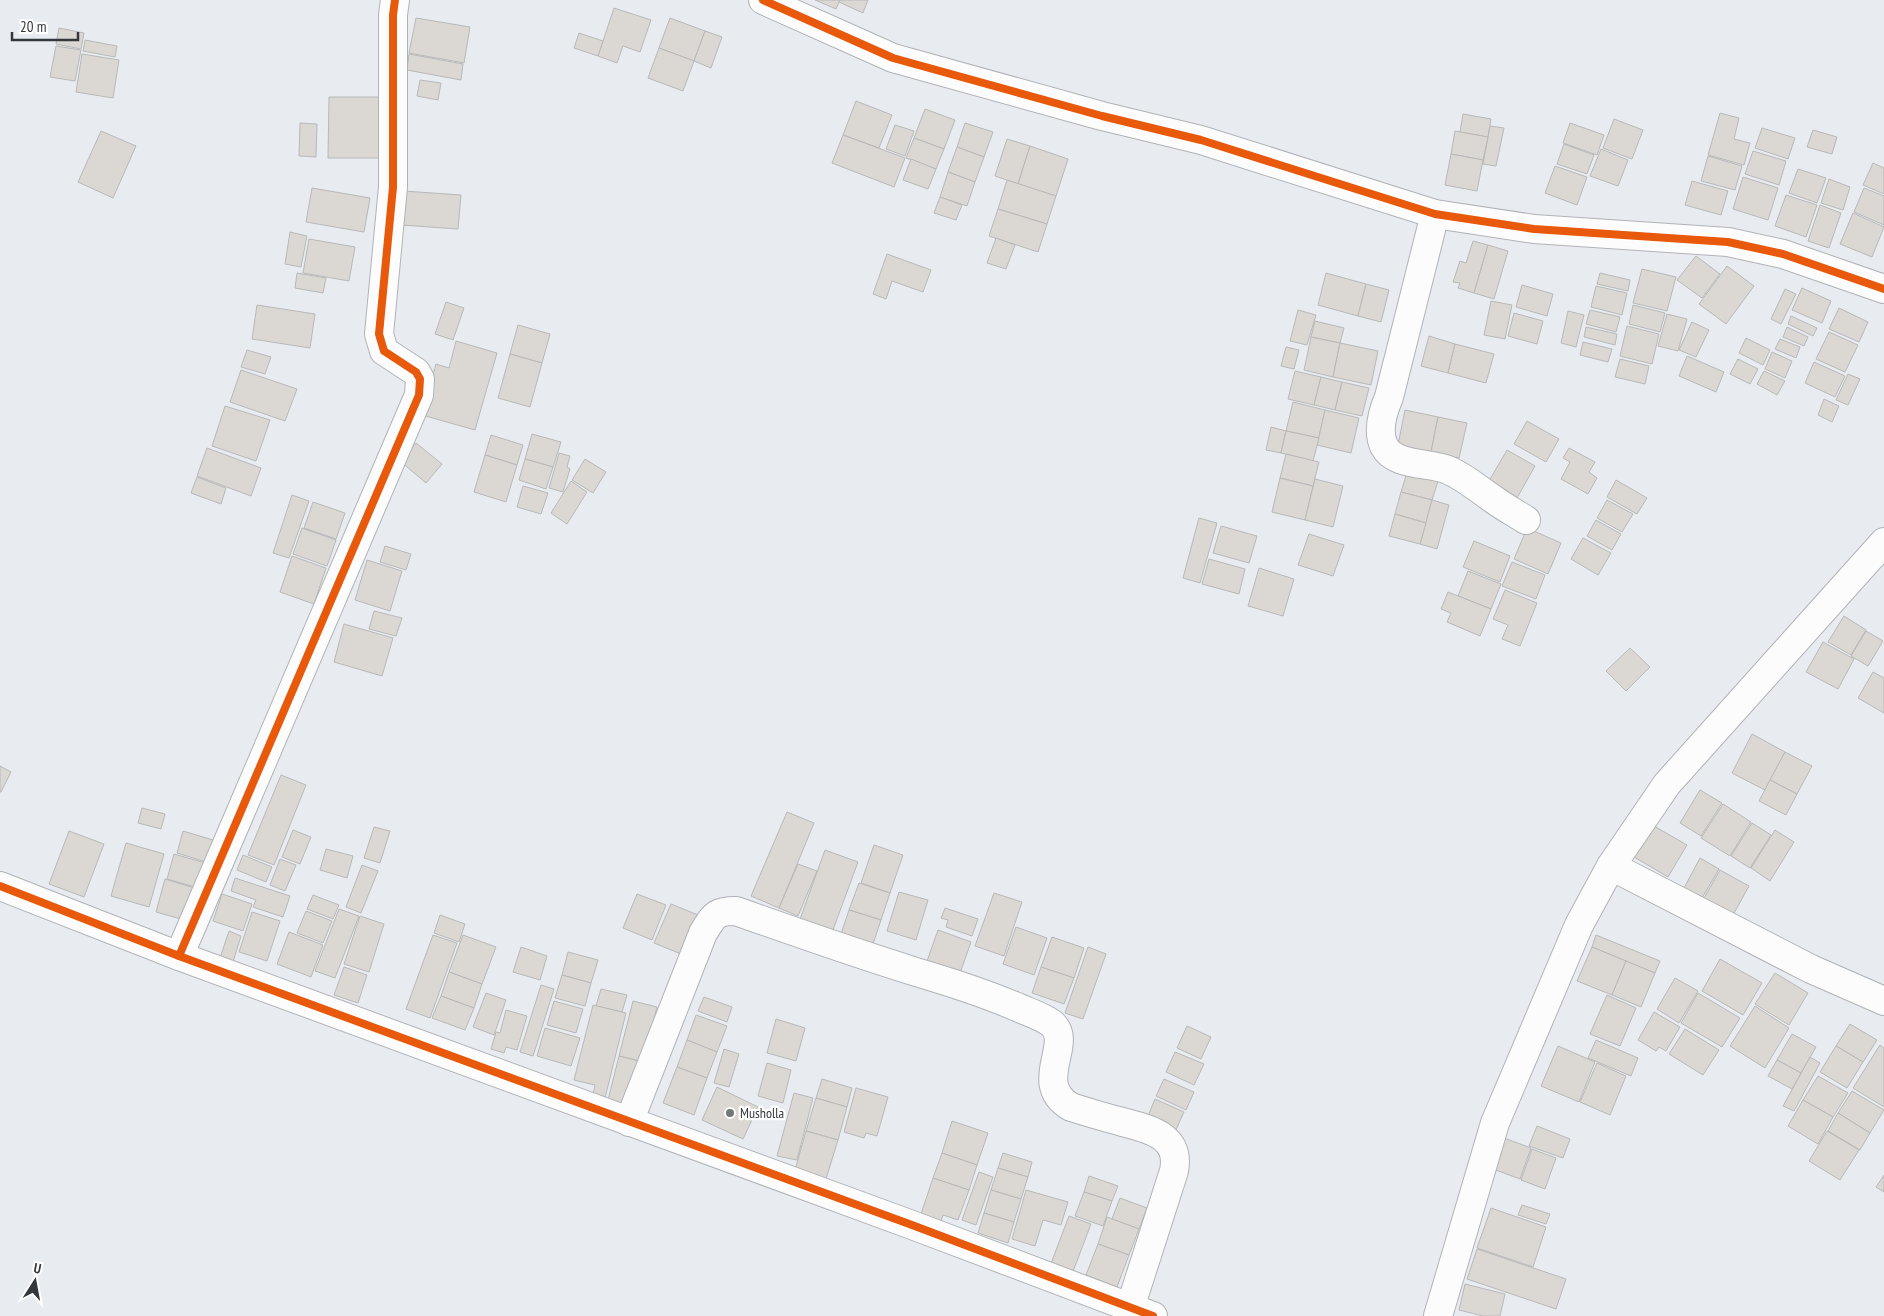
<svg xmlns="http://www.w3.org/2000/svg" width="1884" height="1316" font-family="'PT Sans Narrow',sans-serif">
  <rect width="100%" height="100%" fill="#e8ecf0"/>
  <!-- building -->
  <g fill="#dbd8d4" stroke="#b8b8b8">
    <polygon points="815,0 840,0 836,9"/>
    <polygon points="840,0 868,0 863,13 839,2"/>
    <polygon points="614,8 651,20 640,52 623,46 617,63 598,56"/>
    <polygon points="416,18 470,27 464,63 409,53"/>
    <polygon points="670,18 705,31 694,61 659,48"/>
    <polygon points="59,28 84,33 81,49 56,44"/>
    <polygon points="705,31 722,37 711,68 694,61"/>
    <polygon points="579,33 603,41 598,56 574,48"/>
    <polygon points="85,40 117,46 115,57 83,51"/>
    <polygon points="56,46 81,50 75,81 50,77"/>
    <polygon points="659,48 694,61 683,91 648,78"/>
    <polygon points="82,54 119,60 113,98 76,92"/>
    <polygon points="409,54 463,64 461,80 407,70"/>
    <polygon points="420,80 441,83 438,100 417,96"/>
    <polygon points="329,97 384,97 384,158 328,158"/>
    <polygon points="856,101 892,115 879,148 843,135"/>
    <polygon points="925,109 955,120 944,149 914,138"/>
    <polygon points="1720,113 1739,118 1734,139 1750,143 1744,165 1708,155"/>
    <polygon points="1463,114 1491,119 1488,137 1460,132"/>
    <polygon points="1614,119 1643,130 1632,159 1603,148"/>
    <polygon points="300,123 317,124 316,157 299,156"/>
    <polygon points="965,123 993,132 984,157 957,147"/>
    <polygon points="1570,123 1604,135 1597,155 1563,143"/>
    <polygon points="895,125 914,131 905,156 886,149"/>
    <polygon points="1490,126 1504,128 1496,166 1483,164"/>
    <polygon points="1762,128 1795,138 1788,159 1755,148"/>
    <polygon points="1813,130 1837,137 1832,154 1807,147"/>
    <polygon points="101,131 136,146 113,198 78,182"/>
    <polygon points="1455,131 1488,137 1483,160 1451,154"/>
    <polygon points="843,135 905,158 894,187 832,163"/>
    <polygon points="914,138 944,149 936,169 906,158"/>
    <polygon points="1007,139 1030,146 1018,184 995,176"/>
    <polygon points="1564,144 1594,155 1587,174 1557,164"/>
    <polygon points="1030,146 1068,159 1056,196 1018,184"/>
    <polygon points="957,147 984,157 975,182 948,172"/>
    <polygon points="1601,149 1628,160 1618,186 1590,176"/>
    <polygon points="1753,151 1786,161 1779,185 1745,174"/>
    <polygon points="1451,154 1483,160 1477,191 1445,185"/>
    <polygon points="1708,156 1742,166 1735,190 1701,181"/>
    <polygon points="911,159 936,169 928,189 903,180"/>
    <polygon points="1873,163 1884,168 1884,194 1863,185"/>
    <polygon points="1555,166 1587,177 1577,205 1545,193"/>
    <polygon points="1798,169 1826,178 1817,203 1789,193"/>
    <polygon points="948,172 975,182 967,206 940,197"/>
    <polygon points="1743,177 1778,188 1768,220 1733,209"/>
    <polygon points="1829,179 1850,187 1843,210 1821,203"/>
    <polygon points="1007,180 1056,196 1047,224 998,209"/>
    <polygon points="1692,181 1728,191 1721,215 1685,205"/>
    <polygon points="312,188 370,198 364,232 306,222"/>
    <polygon points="1864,188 1884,196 1884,225 1854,212"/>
    <polygon points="404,191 461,195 458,229 401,225"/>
    <polygon points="1786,195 1817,205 1806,237 1775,226"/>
    <polygon points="940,197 962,205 956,220 934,213"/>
    <polygon points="1820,205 1841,213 1829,248 1808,241"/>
    <polygon points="998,209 1047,224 1038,252 989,236"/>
    <polygon points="1853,213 1884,227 1872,257 1840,244"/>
    <polygon points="290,232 307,236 301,267 285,264"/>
    <polygon points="996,238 1015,245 1006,269 987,263"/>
    <polygon points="309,239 355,247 349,281 303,273"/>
    <polygon points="1473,241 1488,245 1474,293 1458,288 1460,283 1453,282 1460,261 1466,263"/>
    <polygon points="1488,245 1508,251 1494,299 1474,293"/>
    <polygon points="887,254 931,270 923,292 892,281 886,299 873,294"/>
    <polygon points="1696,256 1720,274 1702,298 1677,280"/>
    <polygon points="1727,266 1754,286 1726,324 1699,304"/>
    <polygon points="1642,269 1676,277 1667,311 1633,303"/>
    <polygon points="297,273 326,278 323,293 295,288"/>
    <polygon points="1326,273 1366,284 1358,316 1318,305"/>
    <polygon points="1600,273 1630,280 1628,291 1597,284"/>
    <polygon points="1366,284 1389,290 1381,322 1358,316"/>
    <polygon points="1522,285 1553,294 1547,316 1516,307"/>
    <polygon points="1596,286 1627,293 1622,315 1591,307"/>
    <polygon points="1802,288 1831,301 1822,323 1792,310"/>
    <polygon points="1785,289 1796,294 1781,324 1771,319"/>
    <polygon points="1491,301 1512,305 1505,339 1484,335"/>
    <polygon points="446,302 464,308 453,340 435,334"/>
    <polygon points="257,305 315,314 310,348 252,339"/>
    <polygon points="1633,305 1665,313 1660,332 1629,324"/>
    <polygon points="1839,308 1868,322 1859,342 1829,329"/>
    <polygon points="1298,310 1316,315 1307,345 1290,341"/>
    <polygon points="1590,310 1620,317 1616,332 1586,324"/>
    <polygon points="1568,311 1584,315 1576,347 1561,343"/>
    <polygon points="1514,313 1543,321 1537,344 1508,336"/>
    <polygon points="1667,314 1687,319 1678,351 1658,346"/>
    <polygon points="1791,316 1817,328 1813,336 1788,324"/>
    <polygon points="1315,321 1344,328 1340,343 1311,337"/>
    <polygon points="1692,322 1709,330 1696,357 1679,350"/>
    <polygon points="518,325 550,334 542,363 510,354"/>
    <polygon points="1627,326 1659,334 1652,364 1620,356"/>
    <polygon points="1586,327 1617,334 1615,345 1584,337"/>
    <polygon points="1787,327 1808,337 1804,346 1783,337"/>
    <polygon points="1829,332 1858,345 1845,372 1816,359"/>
    <polygon points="1429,336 1455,344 1448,373 1421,366"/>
    <polygon points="1311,337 1340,343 1333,377 1304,370"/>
    <polygon points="1746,338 1770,350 1763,365 1739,353"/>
    <polygon points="1780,339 1800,347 1796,358 1775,349"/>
    <polygon points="456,341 497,353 475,430 422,415 436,364 449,368"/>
    <polygon points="1583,342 1612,349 1608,362 1580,355"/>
    <polygon points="1340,343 1378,351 1371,385 1333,377"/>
    <polygon points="1455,344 1494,354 1486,383 1448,373"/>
    <polygon points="1286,347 1299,350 1294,369 1281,366"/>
    <polygon points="247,350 271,357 265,374 241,367"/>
    <polygon points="1772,352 1792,361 1785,378 1765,369"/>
    <polygon points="510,354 542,363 530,407 498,398"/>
    <polygon points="1687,356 1724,372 1716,392 1679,376"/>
    <polygon points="1620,359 1649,366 1645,384 1615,377"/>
    <polygon points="1738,359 1758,369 1750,384 1730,374"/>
    <polygon points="1814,362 1845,376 1835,397 1805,383"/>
    <polygon points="241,370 297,389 285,421 230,402"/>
    <polygon points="1295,371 1321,377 1314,405 1288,399"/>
    <polygon points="1764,371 1785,381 1777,395 1757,384"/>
    <polygon points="1848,374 1860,379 1848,405 1836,400"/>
    <polygon points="1321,377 1342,382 1335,410 1314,405"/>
    <polygon points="1342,382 1369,388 1362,416 1335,410"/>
    <polygon points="1824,399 1839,406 1832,422 1818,415"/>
    <polygon points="1293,402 1325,410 1319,438 1286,431"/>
    <polygon points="225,406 270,420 256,461 212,446"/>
    <polygon points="1325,410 1359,418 1351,453 1317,445"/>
    <polygon points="1405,410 1438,417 1431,452 1398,445"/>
    <polygon points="1438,417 1467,423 1459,458 1431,452"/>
    <polygon points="1527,421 1559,439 1546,462 1514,444"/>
    <polygon points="1271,427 1286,431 1281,453 1266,450"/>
    <polygon points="1286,431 1319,438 1313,461 1281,453"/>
    <polygon points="532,434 561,442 553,467 525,459"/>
    <polygon points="491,435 523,445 517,465 485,455"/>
    <polygon points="416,443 442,464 426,483 400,461"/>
    <polygon points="207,448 261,468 251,496 197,476"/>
    <polygon points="1569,448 1595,462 1589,472 1597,478 1588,494 1561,479 1570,462 1563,458"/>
    <polygon points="1507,450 1535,466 1517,498 1489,481"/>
    <polygon points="559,453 570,456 567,467 570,469 563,492 549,488"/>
    <polygon points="1286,454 1319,462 1313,486 1280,478"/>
    <polygon points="485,455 517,465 506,502 474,492"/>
    <polygon points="525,459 553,467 546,489 519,480"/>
    <polygon points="585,459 606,472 593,493 572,480"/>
    <polygon points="1409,466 1440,475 1432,500 1401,492"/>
    <polygon points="197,477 226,488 221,504 191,493"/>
    <polygon points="1280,478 1313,486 1305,520 1272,512"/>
    <polygon points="1315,479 1343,486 1333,527 1305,520"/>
    <polygon points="1616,480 1647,498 1637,514 1607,497"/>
    <polygon points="571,481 587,492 567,524 551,513"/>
    <polygon points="523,486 548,493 541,514 517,507"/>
    <polygon points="1401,492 1432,500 1426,523 1395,514"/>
    <polygon points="292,495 309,501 289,558 273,553"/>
    <polygon points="1432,500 1449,505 1437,549 1420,544"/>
    <polygon points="1607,500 1633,514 1622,532 1597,518"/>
    <polygon points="313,502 345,513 336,539 304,528"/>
    <polygon points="1395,514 1426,523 1420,544 1389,536"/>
    <polygon points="1199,518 1217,523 1200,583 1183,578"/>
    <polygon points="1596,520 1621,534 1612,550 1587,536"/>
    <polygon points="1221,526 1257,536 1249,563 1213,553"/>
    <polygon points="302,528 336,540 327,566 293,554"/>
    <polygon points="1527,528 1561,543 1548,574 1514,559"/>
    <polygon points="1309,534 1344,545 1333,576 1298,565"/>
    <polygon points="1583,538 1611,553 1598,575 1571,559"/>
    <polygon points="1474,541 1510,556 1500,582 1463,567"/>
    <polygon points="385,546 411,554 406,570 380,562"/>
    <polygon points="292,556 326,568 314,604 280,592"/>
    <polygon points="1209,559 1245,569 1239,594 1202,584"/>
    <polygon points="367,560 402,571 390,611 355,600"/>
    <polygon points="1512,562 1545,575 1536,599 1502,586"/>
    <polygon points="1259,568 1294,579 1283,616 1248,606"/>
    <polygon points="1468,571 1501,584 1491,609 1458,596"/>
    <polygon points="1505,590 1537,603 1520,646 1502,639 1508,625 1493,619"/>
    <polygon points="1448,592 1491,609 1480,636 1447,622 1451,613 1441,609"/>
    <polygon points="374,611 402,618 396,636 369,629"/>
    <polygon points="1844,616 1866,630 1851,655 1828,642"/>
    <polygon points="344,624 393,638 382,676 334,662"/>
    <polygon points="1866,631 1883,641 1868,666 1851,656"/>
    <polygon points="1823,642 1854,659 1838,689 1806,672"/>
    <polygon points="1630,648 1650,667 1626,691 1606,671"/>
    <polygon points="1873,672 1884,678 1884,713 1858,698"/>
    <polygon points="1752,734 1785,752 1765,790 1732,773"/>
    <polygon points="1785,752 1812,766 1797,794 1770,780"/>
    <polygon points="0,766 11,772 1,792 0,792"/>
    <polygon points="281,775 306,785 274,865 248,855"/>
    <polygon points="1770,780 1797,794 1786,815 1759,801"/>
    <polygon points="1700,790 1722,803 1701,836 1680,823"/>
    <polygon points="1723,804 1751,822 1730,856 1701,838"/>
    <polygon points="142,808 165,814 161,829 138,823"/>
    <polygon points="787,812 814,823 779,908 751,896"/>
    <polygon points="1752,823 1771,835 1750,868 1731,856"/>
    <polygon points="1652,825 1687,845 1668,877 1634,857"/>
    <polygon points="374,827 390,831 380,863 364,858"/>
    <polygon points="293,830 311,837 300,864 282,857"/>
    <polygon points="1775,830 1794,842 1770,881 1751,868"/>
    <polygon points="69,831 104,844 84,897 49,884"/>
    <polygon points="183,831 213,840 206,862 177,853"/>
    <polygon points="126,843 164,854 149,907 111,896"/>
    <polygon points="874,845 903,855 890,893 861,883"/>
    <polygon points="326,849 353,856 347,878 320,870"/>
    <polygon points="825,850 858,862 830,938 799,922"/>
    <polygon points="174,854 205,863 198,888 167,879"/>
    <polygon points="243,855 272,867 266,882 237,870"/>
    <polygon points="1700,858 1719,869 1702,898 1684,888"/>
    <polygon points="280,859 296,865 285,891 270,885"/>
    <polygon points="798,864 817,871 798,916 779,908"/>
    <polygon points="362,865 378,871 361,913 346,907"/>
    <polygon points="1720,870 1749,886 1733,915 1704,898"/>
    <polygon points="235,878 290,896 283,917 253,907 256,900 231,891"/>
    <polygon points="165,879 198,889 188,921 156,912"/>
    <polygon points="859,883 890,893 881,920 849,910"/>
    <polygon points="899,892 928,900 916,940 887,931"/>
    <polygon points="994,893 1022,902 1004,956 975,946"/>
    <polygon points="222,894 252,904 243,931 213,921"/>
    <polygon points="637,894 666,905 652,940 623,928"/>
    <polygon points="313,895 339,905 333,919 307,909"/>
    <polygon points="671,904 703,917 686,956 654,943"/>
    <polygon points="945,908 978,919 972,936 946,927 948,920 941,918"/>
    <polygon points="339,909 359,916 335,978 315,971"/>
    <polygon points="849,910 881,920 870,953 838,943"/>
    <polygon points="306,911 332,921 323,943 297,933"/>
    <polygon points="252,912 280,921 267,961 239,952"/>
    <polygon points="440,915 465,924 459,942 434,933"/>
    <polygon points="360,916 384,924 369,972 344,964"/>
    <polygon points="1016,927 1047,938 1034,975 1003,964"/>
    <polygon points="938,930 971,942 959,976 926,964"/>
    <polygon points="229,931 241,936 233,962 220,958"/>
    <polygon points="289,932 323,945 311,977 277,964"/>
    <polygon points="433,935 457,943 430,1018 406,1009"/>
    <polygon points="463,935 496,947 482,984 449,972"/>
    <polygon points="1596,935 1660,961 1655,973 1592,947"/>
    <polygon points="1052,937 1084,948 1074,978 1041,967"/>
    <polygon points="521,947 547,956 540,980 513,972"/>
    <polygon points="1088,947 1106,954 1083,1019 1065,1013"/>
    <polygon points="1592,947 1626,961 1612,995 1577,981"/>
    <polygon points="568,952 598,960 591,983 562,975"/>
    <polygon points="1720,959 1762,983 1743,1015 1702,991"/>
    <polygon points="1626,961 1655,973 1641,1007 1612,995"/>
    <polygon points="344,967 367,975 358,1003 334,995"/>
    <polygon points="1041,967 1074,978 1064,1004 1032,993"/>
    <polygon points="449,972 482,984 474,1008 441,996"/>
    <polygon points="1775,973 1808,993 1789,1025 1755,1004"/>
    <polygon points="562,975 591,983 585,1006 555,998"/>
    <polygon points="1675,978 1698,991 1679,1023 1657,1009"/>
    <polygon points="541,985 554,989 533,1056 520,1052"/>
    <polygon points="601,989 627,995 622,1012 596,1006"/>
    <polygon points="486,993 506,1000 494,1035 473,1027"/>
    <polygon points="1698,993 1740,1018 1722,1047 1681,1023"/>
    <polygon points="1607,995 1636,1008 1620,1046 1590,1034"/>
    <polygon points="441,996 474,1008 465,1030 432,1018"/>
    <polygon points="704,997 732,1007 727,1022 698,1011"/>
    <polygon points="554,1001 583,1009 576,1033 547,1025"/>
    <polygon points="633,1001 657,1007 643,1062 619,1056"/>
    <polygon points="593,1005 626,1013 605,1098 593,1095 595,1085 574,1080"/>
    <polygon points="1755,1006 1789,1028 1765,1068 1730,1046"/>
    <polygon points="506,1010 527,1016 517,1050 506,1047 504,1053 491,1049 496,1032 500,1033"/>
    <polygon points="1654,1012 1680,1027 1666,1051 1659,1047 1656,1051 1638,1040"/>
    <polygon points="696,1015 727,1026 717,1052 687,1040"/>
    <polygon points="776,1019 805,1028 796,1061 767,1053"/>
    <polygon points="1850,1024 1877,1040 1863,1062 1836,1046"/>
    <polygon points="1187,1026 1211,1037 1201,1059 1177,1048"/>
    <polygon points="545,1028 580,1038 571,1066 537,1056"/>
    <polygon points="1685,1029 1719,1050 1703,1075 1669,1054"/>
    <polygon points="1792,1034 1816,1047 1801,1073 1777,1060"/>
    <polygon points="687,1040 717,1052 707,1078 677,1067"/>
    <polygon points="1596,1040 1638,1058 1631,1076 1588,1058"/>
    <polygon points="1880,1045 1884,1048 1884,1107 1853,1088"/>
    <polygon points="1558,1046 1595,1062 1579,1102 1541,1086"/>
    <polygon points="1836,1046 1863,1062 1847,1088 1820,1072"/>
    <polygon points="724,1049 739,1054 729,1087 714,1083"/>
    <polygon points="1175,1052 1204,1064 1194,1085 1166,1072"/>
    <polygon points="619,1056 643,1062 632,1106 608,1100"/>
    <polygon points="1810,1057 1820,1063 1794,1111 1783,1106"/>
    <polygon points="1777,1060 1801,1073 1792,1089 1768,1076"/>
    <polygon points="767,1063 791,1070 783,1103 758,1096"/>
    <polygon points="1597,1063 1626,1076 1610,1115 1580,1102"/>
    <polygon points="677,1067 707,1078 694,1115 663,1103"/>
    <polygon points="1818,1076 1848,1093 1833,1117 1803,1100"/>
    <polygon points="822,1079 852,1088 847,1107 816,1098"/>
    <polygon points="1164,1079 1194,1092 1186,1110 1156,1096"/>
    <polygon points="717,1087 758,1107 743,1139 702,1120"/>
    <polygon points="856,1088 888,1097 877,1136 866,1133 864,1138 844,1132"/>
    <polygon points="1852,1091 1884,1110 1870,1133 1838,1113"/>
    <polygon points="794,1093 813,1098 797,1160 777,1156"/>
    <polygon points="816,1098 847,1107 838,1140 806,1131"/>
    <polygon points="1155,1099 1184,1112 1174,1134 1146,1121"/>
    <polygon points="1803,1100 1833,1117 1818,1144 1788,1126"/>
    <polygon points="1838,1113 1870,1133 1860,1150 1828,1131"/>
    <polygon points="952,1121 988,1133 977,1165 942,1153"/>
    <polygon points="1537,1126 1570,1139 1563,1158 1529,1146"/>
    <polygon points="806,1131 838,1140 826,1179 795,1170"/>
    <polygon points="1827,1131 1859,1150 1840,1180 1809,1161"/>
    <polygon points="1504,1138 1531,1148 1520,1179 1493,1169"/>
    <polygon points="1532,1149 1556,1158 1545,1189 1521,1180"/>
    <polygon points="942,1153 977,1165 969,1190 933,1178"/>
    <polygon points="1003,1153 1032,1162 1028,1177 998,1168"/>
    <polygon points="998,1168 1028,1177 1021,1199 991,1190"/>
    <polygon points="979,1172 993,1177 976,1225 962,1220"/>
    <polygon points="1884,1175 1884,1192 1876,1187"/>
    <polygon points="1089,1176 1118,1186 1112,1201 1084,1192"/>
    <polygon points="933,1178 969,1190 958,1220 943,1215 940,1224 920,1217"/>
    <polygon points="991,1190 1021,1199 1014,1222 984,1213"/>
    <polygon points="1026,1190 1068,1202 1061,1225 1043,1220 1035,1246 1012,1239"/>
    <polygon points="1084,1192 1112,1201 1103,1226 1075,1216"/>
    <polygon points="1120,1198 1147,1208 1139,1229 1112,1219"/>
    <polygon points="1522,1205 1550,1214 1546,1224 1518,1215"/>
    <polygon points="1491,1208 1546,1227 1533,1267 1477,1248"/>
    <polygon points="984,1213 1014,1222 1008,1243 978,1233"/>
    <polygon points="1069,1216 1091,1224 1072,1274 1050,1266"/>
    <polygon points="1107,1217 1139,1229 1129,1255 1098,1244"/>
    <polygon points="1098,1244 1129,1255 1117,1287 1086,1275"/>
    <polygon points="1477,1249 1566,1279 1556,1309 1467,1279"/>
    <polygon points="1465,1284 1505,1294 1500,1316 1483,1316 1459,1310"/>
  </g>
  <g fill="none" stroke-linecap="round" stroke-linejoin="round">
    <!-- minor casing -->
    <g stroke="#b0b3b6" stroke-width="30">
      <g id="minor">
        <polyline points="763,0 893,58 1102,116 1201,140 1435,214 1534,229 1728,242 1783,254 1884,289"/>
        <path d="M1435,214L1389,397C1383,411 1377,431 1384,446C1395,467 1430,462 1448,470C1465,477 1478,489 1493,499C1504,507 1515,513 1526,520"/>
        <polyline points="1611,866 1811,969 1884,1001"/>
        <polyline points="0,886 179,956 912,1225 1153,1316"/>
        <polyline points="179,956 419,395 420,379 416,372 384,351 379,334 393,187 393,15 395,0"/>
        <path d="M629,1122L703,933C714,916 714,911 736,911C795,932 855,953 916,972C950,982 984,993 1017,1007C1028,1012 1041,1016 1051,1023C1076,1042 1030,1083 1071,1107C1087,1112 1103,1117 1119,1121C1147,1129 1181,1134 1174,1171L1130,1308"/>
        <polyline points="1438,1316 1495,1123 1579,925 1611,866 1667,784 1884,542"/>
      </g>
    </g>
    <!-- minor -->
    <use href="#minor" stroke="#fcfcfd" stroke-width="28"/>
    <!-- cycleway casing -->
    <g stroke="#fff" stroke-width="11">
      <g id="cycleway">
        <polyline points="763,0 893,58 1102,116 1201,140 1435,214 1534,229 1728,242 1783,254 1884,289"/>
        <polyline points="0,886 179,956 912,1225 1153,1316"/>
        <polyline points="179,956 419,395 420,379 416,372 384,351 379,334 393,187 393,15 395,0"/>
      </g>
    </g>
    <!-- cycleway -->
    <use href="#cycleway" stroke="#e8590c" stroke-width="8"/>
  </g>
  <!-- markers -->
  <circle fill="#73767a" stroke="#fff" stroke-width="2" cx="730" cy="1113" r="5"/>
  <g text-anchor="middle" stroke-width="4.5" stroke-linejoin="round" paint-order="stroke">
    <!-- poi labels -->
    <g font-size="14" fill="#34373b" stroke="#fff" text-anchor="start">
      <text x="740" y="1118">Musholla</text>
    </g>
  </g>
  <!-- north arrow -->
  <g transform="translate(35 1281) rotate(11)" stroke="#ffffff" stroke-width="4" paint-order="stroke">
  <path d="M0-4L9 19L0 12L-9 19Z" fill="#34373b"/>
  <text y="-8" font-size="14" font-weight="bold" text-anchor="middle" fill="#34373b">U</text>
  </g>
  <!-- scale -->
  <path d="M12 32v8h66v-8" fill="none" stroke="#34373b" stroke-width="2.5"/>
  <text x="20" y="32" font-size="15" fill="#34373b" stroke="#ffffff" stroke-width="4" paint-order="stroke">20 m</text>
</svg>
